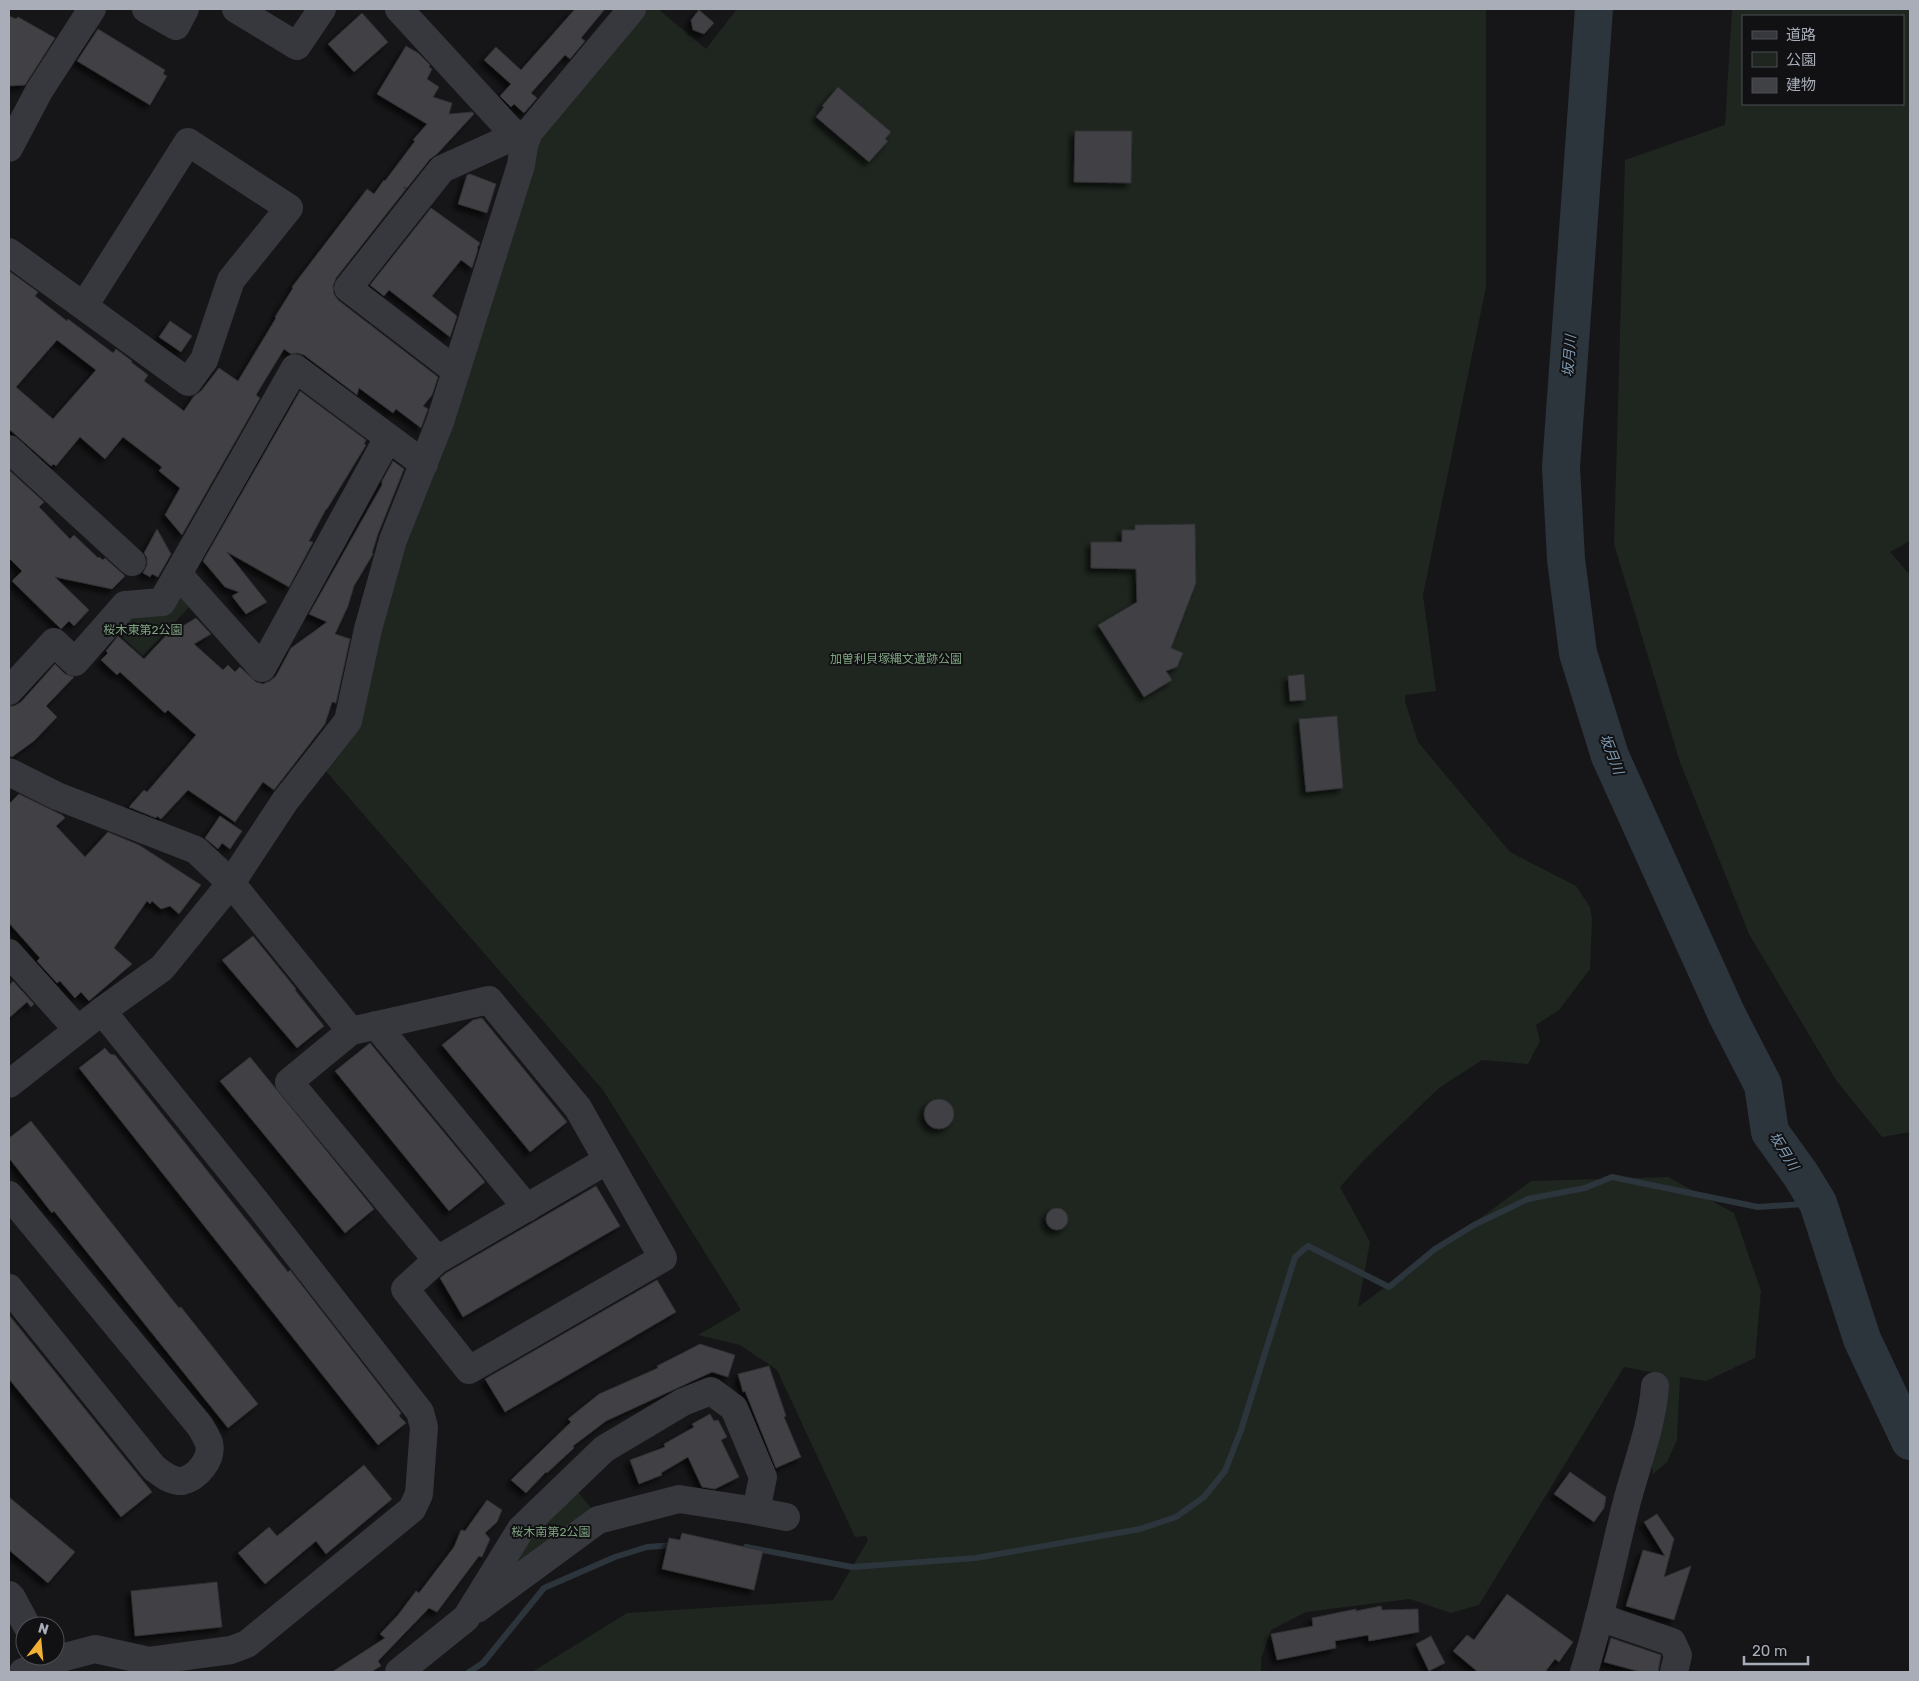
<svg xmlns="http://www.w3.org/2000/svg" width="1919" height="1681" font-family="Rubik,'Noto Sans JP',sans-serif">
  <defs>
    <filter id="shadow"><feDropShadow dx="-4.5" dy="4.5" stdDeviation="2.5" flood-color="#0009"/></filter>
  </defs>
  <rect width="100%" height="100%" fill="#161618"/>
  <!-- green -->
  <g fill="#1e261f" fill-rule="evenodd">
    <polygon points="640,9 658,9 706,49 737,9 1486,9 1486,287 1423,595 1436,691 1405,695 1405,701 1418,742 1510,852 1576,886 1590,907 1592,919 1590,969 1559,1010 1536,1025 1540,1041 1528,1064 1482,1060 1439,1088 1365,1159 1340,1187 1370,1242 1358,1307 1531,1181 1668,1177 1734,1213 1761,1291 1755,1358 1706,1381 1680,1377 1677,1440 1667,1462 1653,1474 1650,1452 1662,1405 1661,1374 1624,1367 1479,1605 1451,1613 1410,1599 1306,1612 1271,1630 1261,1659 1261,1672 532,1672 627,1613 833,1600 868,1540 866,1536 855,1537 777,1370 740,1345 698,1335 741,1310 603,1090 325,770 372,635 533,139"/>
    <path d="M1732,9H1910V541L1890,552L1910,575V1132L1882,1137L1836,1080L1749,934L1680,762L1614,544L1625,160L1725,125ZM1903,16V104H1743V16Z"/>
    <polygon points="177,597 185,597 193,603 143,656 116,631 136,610"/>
    <polygon points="576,1490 593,1510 502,1573 532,1530"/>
  </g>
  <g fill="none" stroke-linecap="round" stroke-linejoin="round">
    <!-- stream -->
    <g stroke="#2c353c" stroke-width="6">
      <polyline points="746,1547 852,1567 976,1558 1140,1529 1176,1517 1204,1497 1225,1471 1241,1430 1295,1257 1308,1246 1389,1287 1435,1249 1474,1225 1528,1199 1585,1188 1612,1177 1758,1207 1818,1203"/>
      <polyline points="469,1672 483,1663 544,1588 615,1557 647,1547 676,1545"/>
    </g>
    <!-- river -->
    <polyline stroke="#2c353c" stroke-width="38" points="1594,9 1561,467 1566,559 1578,653 1610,756 1727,1015 1763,1085 1770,1132 1801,1175 1818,1203 1862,1339 1910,1441"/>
  </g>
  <!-- building -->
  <g fill="#404145" stroke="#303034" fill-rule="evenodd" filter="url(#shadow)">
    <polygon points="575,9 605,9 581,38 585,41 570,59 565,55 531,93 537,98 524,113 514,104 511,107 500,96 511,84 484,60 496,47 521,70"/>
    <polygon points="699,10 714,23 704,34 693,30 691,20"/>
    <polygon points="362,13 388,42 354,72 328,44"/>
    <polygon points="9,16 16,19 18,17 55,38 25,85 9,86"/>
    <polygon points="98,29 165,70 163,74 167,76 150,105 77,61"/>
    <path d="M406,46L418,53L430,65L429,67L432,69L427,79L439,87L433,97L452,103L449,114L472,112L474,114L437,154L430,159L407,188L403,187L406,189L336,278L333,286L334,294L338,300L438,377L432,395L423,406L428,409L421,428L396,409L393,413L359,388L357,395L304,355L297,353L291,354L284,349L256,395L260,398L182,535L165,515L180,488L159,471L162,467L123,437L105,459L80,437L56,466L54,464L51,466L9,429V271L38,292L35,296L67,321L68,319L113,353L116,349L132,361L131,362L148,375L144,381L184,411L194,396L201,391L219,368L238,381L276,318L275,317L293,288L292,287L367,189L374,194L384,180L385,181L415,141L413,140L427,124L377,94ZM57,340L96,370L53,419L16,387Z"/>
    <polygon points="838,87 891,132 885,139 888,141 869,162 816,117 824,107 822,106"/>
    <polygon points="1075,131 1132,131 1131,183 1074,182"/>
    <polygon points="470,174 496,184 487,213 458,204 467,175"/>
    <polygon points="431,208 480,243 477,248 478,249 472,268 461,260 432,296 457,316 450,337 389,290 384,296 370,285"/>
    <polygon points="170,321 192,336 181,352 159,337"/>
    <polygon points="300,391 366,440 364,444 366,445 327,509 326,509 309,541 313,542 289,587 227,552 267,602 246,614 232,596 239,592 225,587 203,561"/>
    <polygon points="393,461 404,469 378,534 372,553 373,554 354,586 348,606 335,634 350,639 336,703 332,702 325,724 274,790 263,782 235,822 188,790 161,819 157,816 156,818 129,807 144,790 147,792 196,735 168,710 165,713 120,672 117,675 101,660 108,653 106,651 118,636 144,659 174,627 181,627 196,618 211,634 194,644 223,670 228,665 235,672 240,667 256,682 263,684 270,681 276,676 291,648 327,622 309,614 382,485 382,481"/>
    <polygon points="9,470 44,502 39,507 70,539 74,535 98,558 99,557 103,560 105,558 125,576 112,589 55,577 89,610 74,626 69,621 61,629 60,628 12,581 22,571 9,558"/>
    <polygon points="1195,524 1196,583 1171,648 1183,653 1177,667 1166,671 1172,680 1144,697 1098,625 1137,602 1136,569 1091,568 1091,542 1122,542 1122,530 1135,530 1135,525"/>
    <polygon points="157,529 171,554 158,577 152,574 150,577 143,573 147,565 147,558 144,553"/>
    <polygon points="55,664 65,674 74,677 46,706 57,717 34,741 12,757 9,756 9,706 14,706 21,702"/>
    <polygon points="1304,674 1306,700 1290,701 1288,676"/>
    <polygon points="1337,716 1343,788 1306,792 1299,719"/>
    <polygon points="19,794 62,815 65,818 56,826 85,857 108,832 139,845 201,885 179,914 170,906 161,909 152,901 150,904 147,901 114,948 132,964 89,1001 81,992 75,998 60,981 57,983 37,961 40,958 9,923 9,804"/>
    <polygon points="220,816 242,831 230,849 222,843 218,849 205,838"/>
    <polygon points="253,936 296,989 295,990 324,1026 297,1048 222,960"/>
    <polygon points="13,981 34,1004 31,1007 27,1002 9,1018 9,986"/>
    <polygon points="482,1018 567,1122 530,1152 442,1045 473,1020"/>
    <polygon points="370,1043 485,1182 449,1211 335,1071"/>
    <polygon points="105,1048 110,1054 115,1055 288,1272 290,1270 401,1413 399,1416 406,1423 378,1445 79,1068"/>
    <polygon points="250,1057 374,1209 345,1233 220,1081"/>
    <circle cx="939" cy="1114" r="15"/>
    <polygon points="31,1121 179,1308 181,1307 258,1404 228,1428 54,1211 52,1213 9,1158 9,1138"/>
    <polygon points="596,1186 620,1226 463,1317 440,1278 446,1273"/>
    <circle cx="1057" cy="1219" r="11"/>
    <polygon points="657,1280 676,1312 505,1412 485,1379"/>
    <polygon points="9,1315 152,1492 121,1517 9,1379"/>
    <polygon points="700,1344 735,1355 728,1377 712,1372 606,1421 573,1446 574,1448 547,1473 546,1472 526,1493 511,1480 571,1422 568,1419 599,1394 658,1368 657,1366"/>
    <polygon points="769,1366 786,1416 784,1417 801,1457 776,1468 745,1391 743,1392 738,1374"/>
    <polygon points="710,1414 714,1421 718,1420 727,1437 721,1440 739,1477 715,1489 702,1487 688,1457 661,1473 662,1475 639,1484 630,1460 665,1447 664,1444 694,1427 692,1424"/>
    <polygon points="364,1465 392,1499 326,1554 316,1541 265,1584 238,1553 269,1527 277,1536"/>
    <polygon points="1570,1472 1606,1497 1604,1508 1594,1522 1554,1494"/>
    <polygon points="9,1497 75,1552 48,1583 9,1550"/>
    <polygon points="487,1500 502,1510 497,1522 485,1533 490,1539 482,1557 479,1556 437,1612 429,1608 378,1661 381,1666 371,1672 332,1672 385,1638 380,1634 398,1615 416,1591 419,1593 454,1547 461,1530 465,1531"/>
    <polygon points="1657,1514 1674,1539 1664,1577 1691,1566 1674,1620 1626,1606 1643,1550 1665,1556 1644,1522"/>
    <polygon points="682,1533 763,1551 754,1590 662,1569 669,1538 680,1540"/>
    <polygon points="217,1582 222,1627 135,1636 131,1591"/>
    <polygon points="1507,1594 1573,1642 1559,1662 1555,1659 1545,1672 1478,1672 1453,1651 1467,1635 1474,1640"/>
    <polygon points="1381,1606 1382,1610 1418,1609 1419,1632 1369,1641 1368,1635 1335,1641 1336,1648 1277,1660 1271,1634 1313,1626 1312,1618 1356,1609 1356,1611"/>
    <polygon points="1431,1636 1445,1663 1429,1671 1416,1644"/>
    <polygon points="1611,1638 1661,1655 1658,1672 1641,1672 1604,1662"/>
  </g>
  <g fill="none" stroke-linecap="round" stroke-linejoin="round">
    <!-- minor -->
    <g stroke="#37383d" stroke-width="28">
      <polyline points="146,9 176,26 185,9"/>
      <polyline points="236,9 297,46 322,9"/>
      <polyline points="399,9 524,145"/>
      <polyline points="9,148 39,91 92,9"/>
      <polyline points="9,252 188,382 204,360 231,280 289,208 188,142 84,306"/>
      <polyline points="456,371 348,288 442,169 515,136"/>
      <polyline points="9,449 132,562"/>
      <polyline points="178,574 262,668 388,438"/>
      <polyline points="9,691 54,642 75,662 125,605 162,602 295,368 424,464"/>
      <polyline points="9,772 57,796 196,850 231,883 351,1031"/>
      <polyline points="9,953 77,1029"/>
      <polyline points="376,1025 527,1208"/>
      <polyline points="9,1084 102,1011 162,968 231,883 285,801 348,721 368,629 393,540 440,422 521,165 524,145 529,132 632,9"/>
      <path d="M9,1195L200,1426C203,1431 207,1438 209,1443C213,1459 197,1478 182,1481C171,1482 162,1474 154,1468L9,1288"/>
      <polyline points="437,1260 289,1082 351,1031 489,1000 578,1108 663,1258 469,1370 405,1289 437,1260 606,1161"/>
      <polyline points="9,1595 12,1598 27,1626"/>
      <polyline points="477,1609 598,1520 679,1499 756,1511"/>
      <polyline points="1599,1617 1672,1642 1678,1655 1674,1672"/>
      <polyline points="23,1672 46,1662 95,1649 149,1661 231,1650 247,1644 412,1509 419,1494 424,1427 420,1412 261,1208 102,1011"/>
      <polyline points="399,1672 466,1618 521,1529 604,1449 683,1402 711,1391 734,1408 763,1477 756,1511 786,1517"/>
      <path d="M1584,1672C1601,1617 1612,1561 1626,1505C1636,1466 1652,1427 1655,1386"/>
    </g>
  </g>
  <g text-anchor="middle" stroke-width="4" stroke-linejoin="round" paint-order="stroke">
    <!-- park labels -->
    <g font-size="12" fill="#7fa381" stroke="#111113">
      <text x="143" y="634">桜木東第2公園</text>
      <text x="896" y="663">加曽利貝塚縄文遺跡公園</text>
      <text x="551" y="1536">桜木南第2公園</text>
    </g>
    <!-- water labels -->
    <g font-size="14" font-style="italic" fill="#7f9bb3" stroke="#111113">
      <text transform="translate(1569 356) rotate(-86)" y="5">坂月川</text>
      <text transform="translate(1612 754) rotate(69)" y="5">坂月川</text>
      <text transform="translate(1784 1151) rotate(58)" y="5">坂月川</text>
    </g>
  </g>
  <!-- border -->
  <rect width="1919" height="1681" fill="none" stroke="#a8adb8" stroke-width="20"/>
  <!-- legend -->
  <rect x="1742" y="15" width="162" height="90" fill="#111113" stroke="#4d4f55"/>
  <rect x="1752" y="31" width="25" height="8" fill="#37383d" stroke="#4d4f55"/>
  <text x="1786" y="40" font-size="15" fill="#a8adb8">道路</text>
  <rect x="1752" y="52" width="25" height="15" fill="#1e261f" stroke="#4d4f55"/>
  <text x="1786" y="65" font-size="15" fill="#a8adb8">公園</text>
  <rect x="1752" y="78" width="25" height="15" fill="#404145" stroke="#4d4f55"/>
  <text x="1786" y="90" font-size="15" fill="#a8adb8">建物</text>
  <!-- north arrow -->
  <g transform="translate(40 1641) rotate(16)"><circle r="24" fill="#111113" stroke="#4d4f55"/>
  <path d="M0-4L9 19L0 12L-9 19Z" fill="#f2b134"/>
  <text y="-8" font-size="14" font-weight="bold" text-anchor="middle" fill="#a8adb8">N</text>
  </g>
  <!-- scale -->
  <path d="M1744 1656v8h64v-8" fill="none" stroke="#a8adb8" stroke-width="2.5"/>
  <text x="1752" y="1656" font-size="15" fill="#a8adb8" stroke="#111113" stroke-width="4" paint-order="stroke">20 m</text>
</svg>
